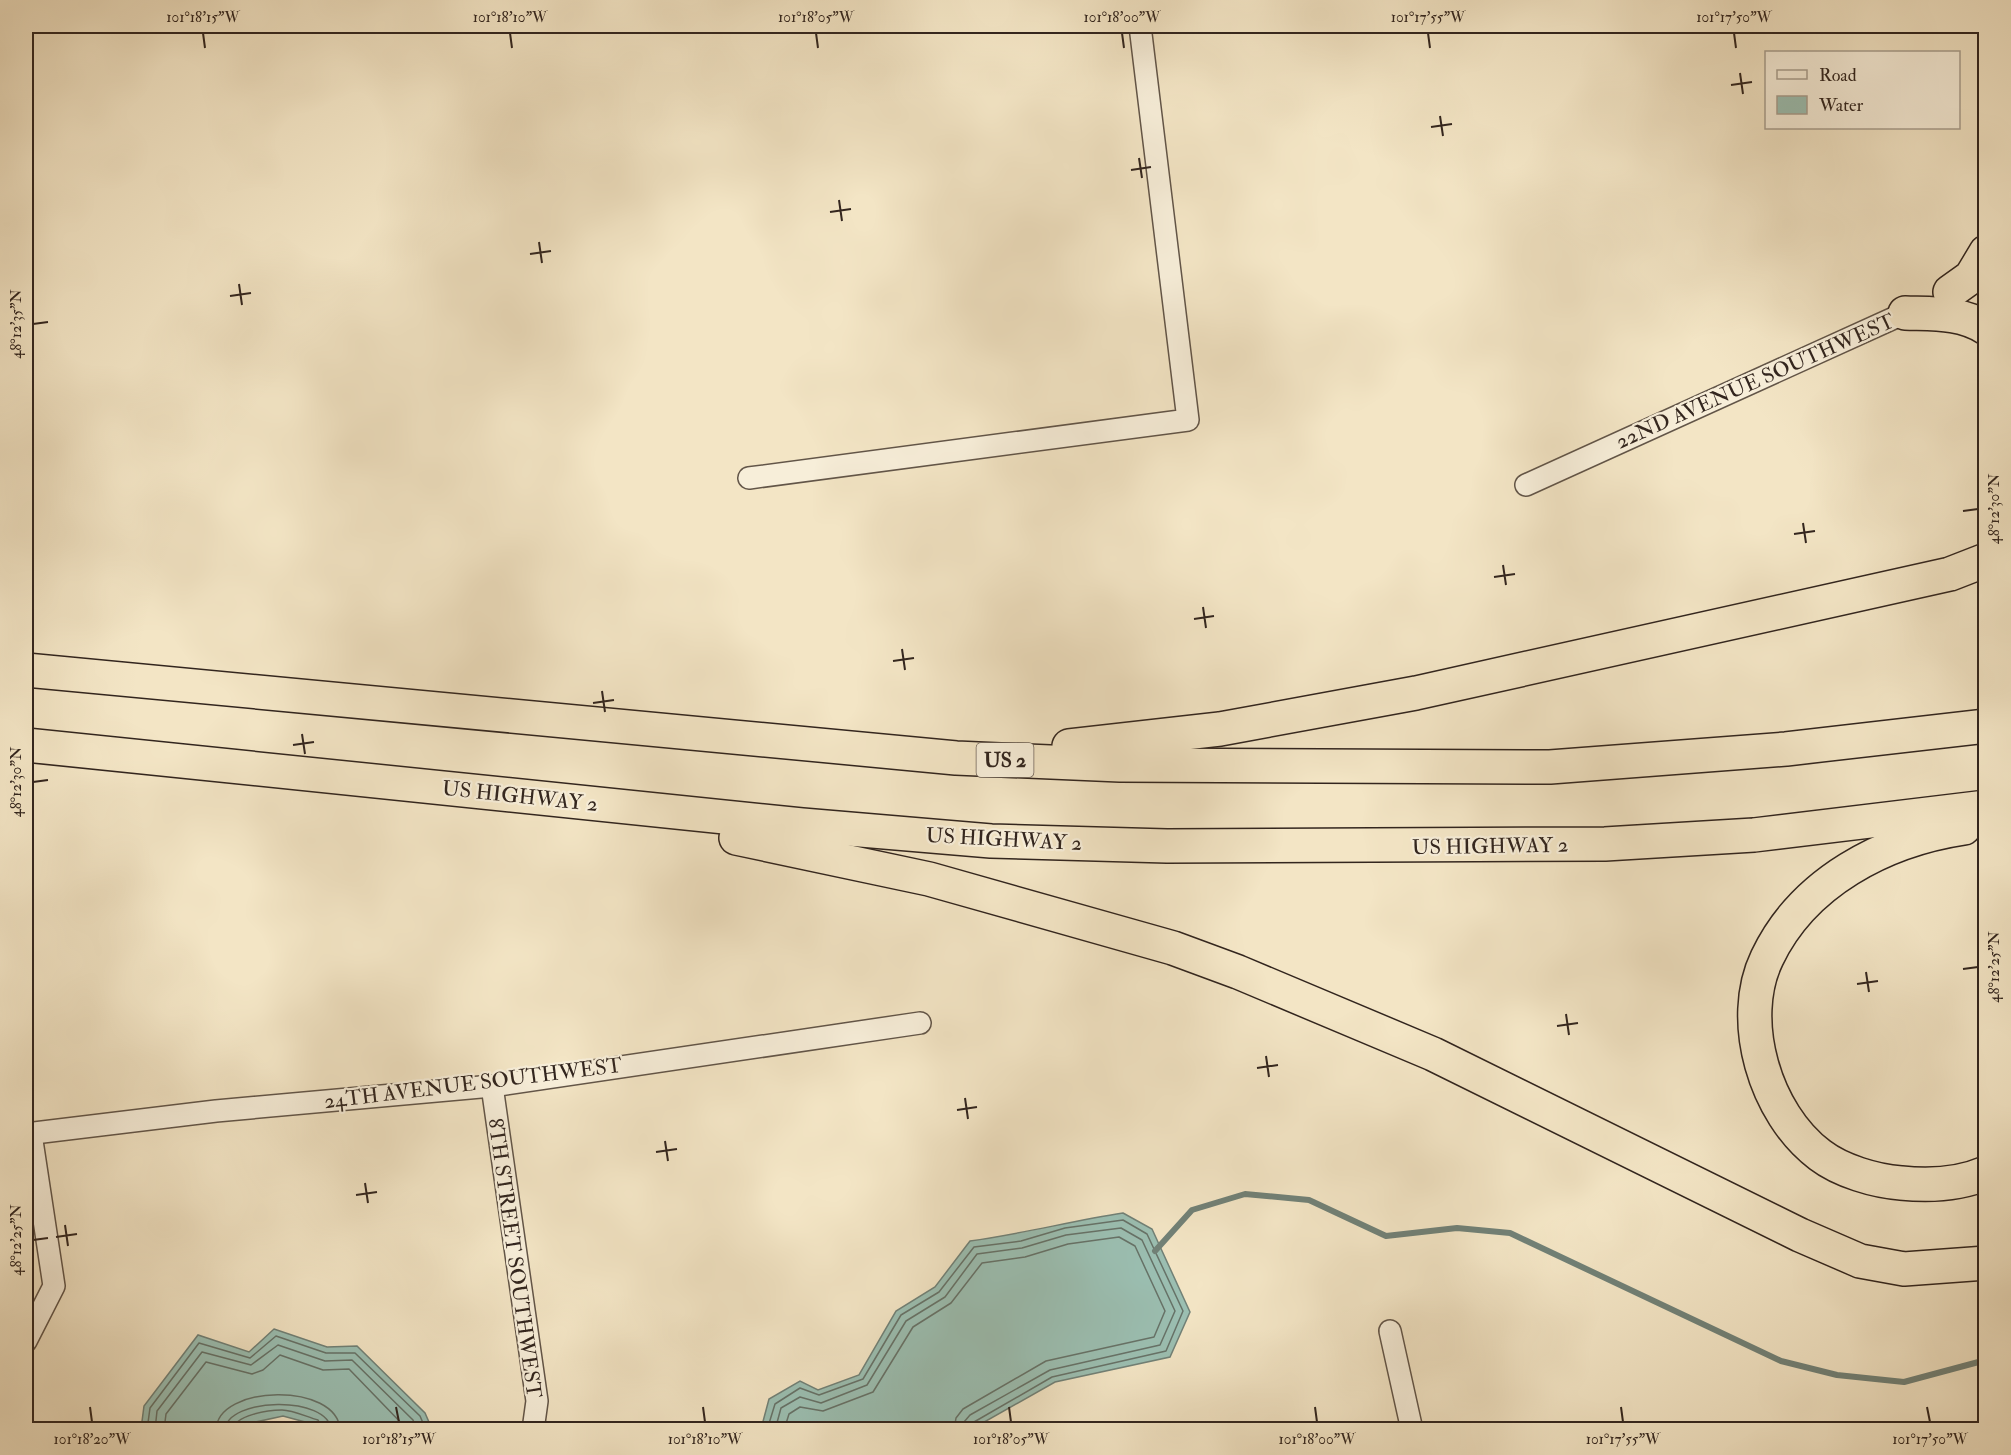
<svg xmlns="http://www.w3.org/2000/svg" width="2011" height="1455" font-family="'IM FELL Double Pica',serif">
  <rect width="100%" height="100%" fill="#f3e5c5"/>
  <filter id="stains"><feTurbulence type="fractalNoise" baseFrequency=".00333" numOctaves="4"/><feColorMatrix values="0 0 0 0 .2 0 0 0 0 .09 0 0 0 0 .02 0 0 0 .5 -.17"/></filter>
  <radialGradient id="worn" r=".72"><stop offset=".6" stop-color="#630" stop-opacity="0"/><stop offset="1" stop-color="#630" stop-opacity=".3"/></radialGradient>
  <!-- water -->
  <g fill="#9bbfb2" stroke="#718177" stroke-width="1.5">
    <path d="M1123,1213L1152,1229L1190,1312L1170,1357L1055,1382L972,1429H761L769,1399L800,1381L818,1390L859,1375L896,1311L935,1287L970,1241C1022,1234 1071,1221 1123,1213Z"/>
    <polygon points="274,1329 327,1347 357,1346 425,1413 432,1429 318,1429 316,1425 283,1416 242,1425 236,1429 141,1429 144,1406 198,1335 249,1352"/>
  </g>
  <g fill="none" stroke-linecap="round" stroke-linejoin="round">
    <!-- shore -->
    <g stroke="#667268" stroke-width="1.5">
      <polyline points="147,1430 150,1408 199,1343 250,1358 276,1336 326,1353 355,1353 420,1416 426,1430"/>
      <polyline points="155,1430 157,1411 202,1352 251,1365 278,1345 325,1361 352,1360 413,1420 417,1430"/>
      <polyline points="164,1430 166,1414 206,1362 252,1374 263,1370 280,1355 323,1370 349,1369 408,1430"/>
      <path d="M216,1430C217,1384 338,1382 340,1430"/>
      <path d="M225,1430C227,1397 329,1395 331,1430"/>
      <path d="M233,1430C234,1415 269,1410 282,1410C293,1410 307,1417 318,1420L323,1430"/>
      <polyline points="767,1430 775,1404 800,1388 819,1395 863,1379 901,1315 939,1292 974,1247 1021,1241 1065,1228 1123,1220 1147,1234 1183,1311 1166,1351 1052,1377 974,1422 970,1430"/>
      <polyline points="775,1430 781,1408 800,1397 821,1403 867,1385 906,1321 945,1297 977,1254 1022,1248 1066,1235 1121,1228 1142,1240 1175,1311 1160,1345 1050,1370 970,1415 964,1422 963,1430"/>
      <polyline points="784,1430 789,1414 800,1407 823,1411 873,1392 913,1327 951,1303 982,1263 1025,1257 1068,1244 1119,1237 1135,1246 1165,1311 1154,1337 1046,1361 963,1409 956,1418 954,1430"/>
    </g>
    <!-- stream -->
    <polyline stroke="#718177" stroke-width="6" points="1155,1251 1192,1210 1245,1194 1309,1200 1386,1236 1457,1228 1510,1233 1781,1361 1837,1375 1904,1382 1986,1360"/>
    <!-- minor casing -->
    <g stroke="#625548" stroke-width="24">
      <g id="minor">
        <polyline points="749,478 1188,420 1140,26"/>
        <polyline points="1526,485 1916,308"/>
        <polyline points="492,1086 537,1401 533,1430"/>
        <polyline points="26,1134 216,1111 492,1086 920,1023"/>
        <polyline points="1390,1331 1412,1430"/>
        <polyline points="26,1341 54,1286 31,1134"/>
      </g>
    </g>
    <!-- trunk casing -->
    <g stroke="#32251e" stroke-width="36">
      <g id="trunk">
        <polyline points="1950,292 1971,277 1986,252"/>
        <path d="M1905,313C1933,314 1961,312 1986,328"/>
      </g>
    </g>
    <!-- motorway casing -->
    <g stroke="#32251e" stroke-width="36">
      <g id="motorway">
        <polyline points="26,670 956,758 1120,765 1550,767 1786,749 1986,726"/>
        <polyline points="26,745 802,825 991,841 1167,846 1605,844 1754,835 1986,807"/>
        <polyline points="1069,746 1220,729 1416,693 1950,574 1986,560"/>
        <path d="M1964,828C1884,840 1803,882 1767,958C1737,1020 1765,1114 1820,1155C1841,1171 1875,1181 1901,1183C1930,1186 1958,1185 1986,1173"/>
        <polyline points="736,838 929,879 1173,948 1238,972 1433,1054 1800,1235 1860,1261 1904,1269 1986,1263"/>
      </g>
    </g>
    <!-- minor -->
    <use href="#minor" stroke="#f7eed9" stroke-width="21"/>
    <!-- trunk -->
    <use href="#trunk" stroke="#f3e5c5" stroke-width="33"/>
    <!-- motorway -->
    <use href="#motorway" stroke="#f3e5c5" stroke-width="33"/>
  </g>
  <!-- ticks -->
  <path fill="none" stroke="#32251e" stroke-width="2" d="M203,33L205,48M510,33L512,48M816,33L818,48M1122,33L1124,48M1428,33L1430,48M1734,33L1736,48M1740,73L1743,94M1731,85L1752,82M1440,116L1443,136M1431,127L1452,124M1139,158L1142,178M1131,170L1151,167M839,200L842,221M830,212L851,209M539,242L542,263M530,254L551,251M239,284L242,305M230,296L251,293M33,324L48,322M1963,511L1978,509M1803,523L1806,543M1794,534L1815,531M1503,565L1506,585M1494,577L1515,574M1203,607L1206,628M1194,619L1214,616M902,649L905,670M893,661L914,658M602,691L605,712M593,703L614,700M302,734L305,754M293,745L314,742M33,782L48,780M1963,969L1978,967M1866,972L1869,992M1857,984L1878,981M1566,1014L1569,1035M1557,1026L1578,1023M1266,1056L1269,1077M1257,1068L1278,1065M965,1098L968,1119M957,1110L977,1107M665,1141L668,1161M656,1152L677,1149M365,1183L368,1203M356,1195L377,1192M65,1225L68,1246M56,1237L77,1234M33,1240L48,1238M90,1407L92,1422M396,1407L399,1422M703,1407L705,1422M1009,1407L1011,1422M1315,1407L1317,1422M1621,1407L1623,1422M1927,1407L1930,1422"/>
  <g text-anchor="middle" stroke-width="4.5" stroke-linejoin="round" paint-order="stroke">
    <!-- shield labels -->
    <rect fill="#f7eed9" stroke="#6d6156" stroke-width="1.5" x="976.5" y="743" width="57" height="34" rx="4.5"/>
    <g font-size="20" font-weight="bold" fill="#32251e">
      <text x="1005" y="767">US 2</text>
    </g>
    <!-- street labels -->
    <g font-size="21" fill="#32251e" stroke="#f7eed9">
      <text transform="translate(1755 381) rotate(-24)" y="7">22ND AVENUE SOUTHWEST</text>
      <text transform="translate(520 796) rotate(6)" y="7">US HIGHWAY 2</text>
      <text transform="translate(1004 839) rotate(3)" y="7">US HIGHWAY 2</text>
      <text transform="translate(1490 846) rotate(-1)" y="7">US HIGHWAY 2</text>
      <text transform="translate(473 1083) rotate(-7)" y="7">24TH AVENUE SOUTHWEST</text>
      <text transform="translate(515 1258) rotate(82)" y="7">8TH STREET SOUTHWEST</text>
    </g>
  </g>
  <!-- margin -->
  <rect width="2011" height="1455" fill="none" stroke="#f3e5c5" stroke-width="66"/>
  <!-- legend -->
  <rect x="1765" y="51" width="195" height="78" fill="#f7eed9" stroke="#a89e8e" stroke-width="1.5"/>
  <rect x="1777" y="70" width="30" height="9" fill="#f7eed9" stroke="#a89e8e" stroke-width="1.5"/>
  <text x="1819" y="81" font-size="18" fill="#32251e">Road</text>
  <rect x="1777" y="96" width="30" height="18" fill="#9bbfb2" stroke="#a89e8e" stroke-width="1.5"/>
  <text x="1819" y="111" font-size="18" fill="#32251e">Water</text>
  <rect x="33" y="33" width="1945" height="1389" fill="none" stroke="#32251e" stroke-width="2"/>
  <g font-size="15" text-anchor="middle" fill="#32251e">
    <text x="203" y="22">101°18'15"W</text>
    <text x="510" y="22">101°18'10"W</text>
    <text x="816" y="22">101°18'05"W</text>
    <text x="1122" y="22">101°18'00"W</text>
    <text x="1428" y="22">101°17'55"W</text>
    <text x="1734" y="22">101°17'50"W</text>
    <text transform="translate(16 324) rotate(-90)" y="5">48°12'35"N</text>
    <text transform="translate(1994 509) rotate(-90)" y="5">48°12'30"N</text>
    <text transform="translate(16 782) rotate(-90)" y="5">48°12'30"N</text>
    <text transform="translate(1994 967) rotate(-90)" y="5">48°12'25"N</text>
    <text transform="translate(16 1240) rotate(-90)" y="5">48°12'25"N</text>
    <text x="92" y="1444">101°18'20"W</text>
    <text x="399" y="1444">101°18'15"W</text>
    <text x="705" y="1444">101°18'10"W</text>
    <text x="1011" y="1444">101°18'05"W</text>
    <text x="1317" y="1444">101°18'00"W</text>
    <text x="1623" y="1444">101°17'55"W</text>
    <text x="1930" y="1444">101°17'50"W</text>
  </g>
  <rect width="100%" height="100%" filter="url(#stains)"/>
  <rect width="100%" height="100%" fill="url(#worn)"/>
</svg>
